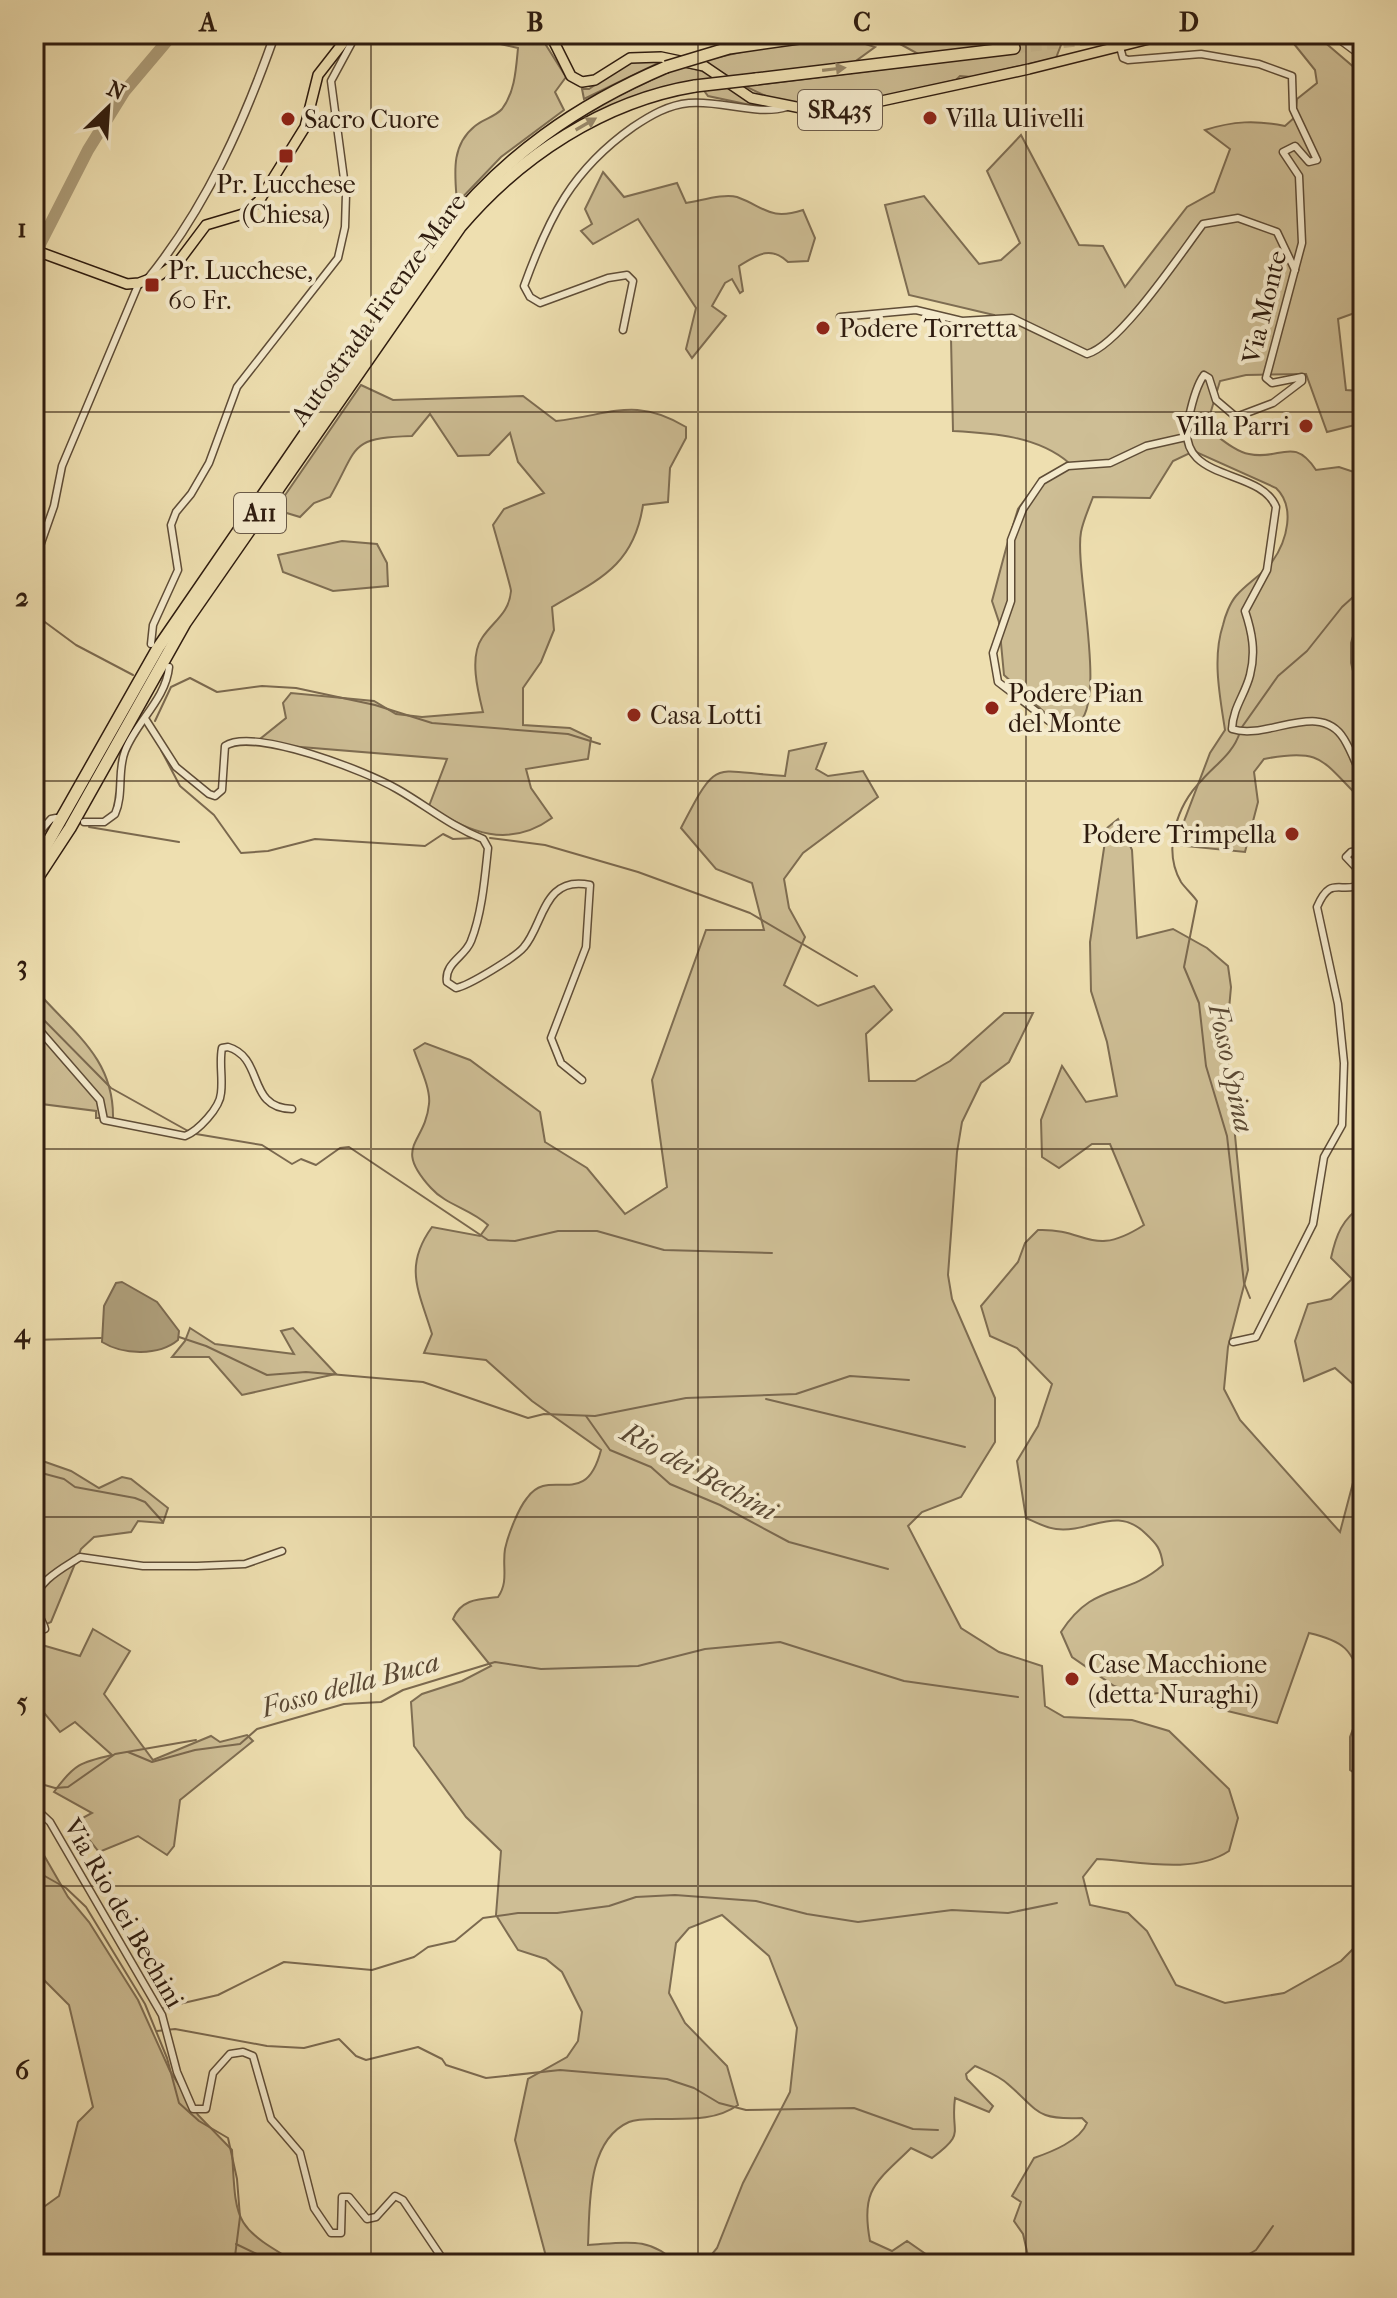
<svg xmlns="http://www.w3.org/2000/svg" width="1397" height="2298" font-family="'IM FELL French Canon',serif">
  <rect width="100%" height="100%" fill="#eedfb0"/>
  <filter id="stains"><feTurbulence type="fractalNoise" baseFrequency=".0025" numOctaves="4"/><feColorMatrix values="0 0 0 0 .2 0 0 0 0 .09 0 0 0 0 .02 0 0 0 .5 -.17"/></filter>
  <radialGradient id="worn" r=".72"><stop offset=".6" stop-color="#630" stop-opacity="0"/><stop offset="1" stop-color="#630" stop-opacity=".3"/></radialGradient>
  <!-- green -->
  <g fill="#cebe95" stroke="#7e6d52" stroke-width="2">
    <path d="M484,34H539L566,77L555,92L564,110L501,157L457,203C455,175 450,146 475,126C483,119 495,117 502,109C515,92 516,69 518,48L496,43Z"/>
    <path d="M912,34L1064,37L1056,58L972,77L960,76L956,80C899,93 836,117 778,100C750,92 727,74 701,61L764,47L843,37L875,47L853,63L755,85L1016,53L1015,45L920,55L900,44Z"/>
    <path d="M1286,34H1315L1363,75V310L1338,319L1346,390L1360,391L1363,372V423L1327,432L1306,374L1246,375L1220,381L1206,428C1218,436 1235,452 1249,454C1280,461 1293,435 1316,470L1339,467L1363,475V603L1351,643V663L1363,712V801C1322,762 1324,747 1264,759L1254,772L1258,802L1245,852L1175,845L1210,753L1225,730C1220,697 1212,658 1223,625C1225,616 1230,603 1236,596C1246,584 1262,575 1272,562C1287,541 1296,507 1276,488L1194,451L1173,461L1150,498L1093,497C1089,508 1083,521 1081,532C1074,570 1109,704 1076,726L1055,722L1004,675L999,622L992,601L1007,545L1018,509L1041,478L1069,463C1038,436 992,433 953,431L951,338L991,325L994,315L909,295L885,205L924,196L979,264L1001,260L1020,243L987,171L1021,135L1079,245L1103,246L1125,287L1187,207L1214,192L1230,149L1205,130C1233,121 1256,120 1285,126L1295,117L1297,99L1317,83L1315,70Z"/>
    <polygon points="658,60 706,72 755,106 708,96 697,81 632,98 582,121 578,115 678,67 656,64 584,99 582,89 589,89 628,62"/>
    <path d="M603,172L624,197L677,183L686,203C700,201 724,193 737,197C765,207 769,221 803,210L815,238L808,261L788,262C770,245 757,255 739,266L743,291L740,293L732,279L725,283L712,306L726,316L692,358L686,349L696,308L638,219L593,244L581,231L592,224L585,209Z"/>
    <path d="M361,385L393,400L523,396L556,421C611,415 635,396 686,427V438L670,468L668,502L643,505C634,565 600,579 552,607L554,630L541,662L523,688V725L570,728L591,738L588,759L526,769L531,788L552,818C509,849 469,833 429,806L447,759L264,744L260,739L286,718L283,703L291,693L374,701L396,714L422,717L483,712C478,692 469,657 482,638C493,621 509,614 511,591C511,587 496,536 493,525L504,509L544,493L518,462L510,433L489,455L458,456L430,414L412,436C348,438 359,446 330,497L314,503L300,517L280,511L281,501Z"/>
    <polygon points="342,541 377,544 387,563 388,586 333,591 283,572 278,555"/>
    <path d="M826,743L816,769L828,776L863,771L878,797L803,853L784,879L789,908L805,937L784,985L818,1006L874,986L892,1010L866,1034L869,1081H915L950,1061L1004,1013H1033L1009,1062L981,1083L962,1122L957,1152L948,1275L952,1299L995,1398V1442L961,1497L922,1512L908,1526L961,1628L999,1652L1042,1666L1045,1706L1064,1717L1132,1720L1169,1731L1229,1789L1238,1818L1229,1851C1193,1875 1137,1861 1097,1859L1083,1877L1090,1905L1128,1913L1147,1931L1176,1985L1225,2003L1284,1993L1341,1961L1363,1939V2264H991L1029,2260L1023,2234L1014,2221L1021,2202L1012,2196L1034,2158C1051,2152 1080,2141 1087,2123L1082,2118C1036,2120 1040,2112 1009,2085C1000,2076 986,2071 975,2066L966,2074L967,2079L993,2106L989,2112L955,2098C950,2135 967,2132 932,2158L911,2148C877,2182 860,2188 870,2241L892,2251L907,2241L940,2264H704L717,2248L743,2183L790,2092L797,2028L769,1956L722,1915L689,1928L676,1943L669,1993L685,2023L727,2066L738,2105C717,2120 691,2119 666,2119C656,2119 638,2118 629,2122C586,2141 590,2207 588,2245C622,2243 651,2235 676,2264H548L515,2140L528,2079L567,2057L578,2041L582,2012L562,1972L546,1959L518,1950L496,1915L501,1851L466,1817L414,1746L411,1702L422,1694L462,1681L491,1666L453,1619C461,1599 479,1599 498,1597C509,1581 502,1567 505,1549C508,1535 518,1509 527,1498C550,1465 585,1512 601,1450L532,1401L486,1360L424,1353L432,1334C419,1291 403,1267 432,1227L480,1236L488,1225C471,1209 446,1205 431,1188C392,1145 425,1145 429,1104C431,1089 419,1065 414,1050L425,1043L470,1060L540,1112L545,1142L587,1168L625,1214L667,1187L652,1080L706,930H764L752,883L716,869L681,828C719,755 711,772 785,776L789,751Z"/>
    <path d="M1118,819L1132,850L1137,938L1173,929L1207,948L1228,966L1231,987L1226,1042L1248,1270L1228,1347L1224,1389L1240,1420L1340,1532L1359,1460L1363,1456V1684C1352,1649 1344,1641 1309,1633L1277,1723L1215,1708L1183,1690L1143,1695L1114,1686L1072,1657L1061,1632C1094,1581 1124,1599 1163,1565C1161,1549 1157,1544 1145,1533C1116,1505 1091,1533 1056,1529C1046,1528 1035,1522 1026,1518L1017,1461L1038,1426L1052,1384L1017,1348L990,1336L981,1306L1018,1262L1025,1243L1038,1230C1088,1228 1091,1259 1144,1225L1110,1144H1092L1059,1168L1042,1157L1041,1120L1062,1066L1086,1102L1117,1096L1107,1042L1091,991L1090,942L1107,828Z"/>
    <path d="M34,972L35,989C71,1031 114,1057 113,1118H96V1111L34,1103Z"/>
    <path d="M1363,1205V1393L1335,1368L1304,1381L1295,1341L1308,1304L1331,1299L1352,1279L1331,1258C1336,1235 1342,1219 1363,1205Z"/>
    <polygon points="190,1328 215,1344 294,1354 281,1331 293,1328 336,1374 242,1395 209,1357 172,1357 185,1341"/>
    <polygon points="34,1458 71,1471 99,1488 122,1477 131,1479 168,1508 163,1523 138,1521 131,1532 94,1537 81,1549 51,1622 38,1628 34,1622"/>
    <path d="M93,1629L130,1651L104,1694L153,1760L211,1736L220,1742L247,1735L253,1741L180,1800L174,1846L167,1855L138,1836L99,1852L75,1822L92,1813L54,1792C74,1764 81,1762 112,1755L75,1722L60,1732L34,1701V1669L42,1645L80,1656Z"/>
    <polygon points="1363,1703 1363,1779 1350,1770 1350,1737"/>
    <path d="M34,1838L68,1897L89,1922L138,2000L170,2071L198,2115L232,2150C236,2224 233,2226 299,2264H34V2214L59,2196L78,2122L93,2107L69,2005L34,1970Z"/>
  </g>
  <!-- water -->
  <path fill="#ad9d79" stroke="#7b694f" stroke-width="2" d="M122,1282L157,1302L179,1331L178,1340C159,1356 123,1355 102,1342L104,1306L116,1283Z"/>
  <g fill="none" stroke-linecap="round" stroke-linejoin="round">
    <!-- stream -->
    <g stroke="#7b694f" stroke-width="2">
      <polyline points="34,614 76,645 133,675"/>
      <polyline points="155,721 171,687 190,678 217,692 262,686 296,688 375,705 432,723 568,734 600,744"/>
      <polyline points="1242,727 1278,676 1307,651 1342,607 1363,588"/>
      <path d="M1240,732C1233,754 1216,764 1202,780C1177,805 1162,849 1181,882C1186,889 1192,894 1197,901L1184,967L1199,1003L1206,1066L1227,1136L1244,1283L1250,1298"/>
      <polyline points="161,750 180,786 214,815 241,853 268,851 315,839 425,846 443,834 453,839 474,838"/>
      <polyline points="89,827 179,842"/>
      <polyline points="40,835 49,825"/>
      <polyline points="490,838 545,845 638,872 750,913 857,976"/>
      <polyline points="34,1010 111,1088 188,1131"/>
      <polyline points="196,1134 262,1145 292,1164 301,1159 316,1165 340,1148 349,1147 488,1240 515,1241 558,1231 597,1231 664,1250 772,1253"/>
      <polyline points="179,1337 206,1346 267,1375 306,1372 423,1382 528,1418 544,1414 595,1416 686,1398 796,1394 850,1376 909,1380"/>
      <polyline points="34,1340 101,1338"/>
      <polyline points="766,1399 965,1447"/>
      <polyline points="586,1416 610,1450 651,1467 670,1484 720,1505 789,1542 888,1569"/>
      <polyline points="34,1471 64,1479 75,1487 135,1498 145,1502 163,1522"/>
      <polyline points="128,1752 152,1762 195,1750 240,1744 257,1729 344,1704 381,1702 403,1690 495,1662 541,1669 638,1666 705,1649 780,1642 904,1681 1018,1697"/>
      <polyline points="34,1782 55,1788 68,1787 115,1754 196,1740"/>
      <polyline points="34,1870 66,1888 86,1907 145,2004 167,2058 179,2103 199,2121 228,2138 237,2179 240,2217 234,2264"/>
      <polyline points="162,2008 218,1995 284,1962 372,1970 414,1957 428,1947 455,1941 483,1918 518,1913 557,1913 609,1906 636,1897 675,1895 756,1901 807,1914 858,1922 952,1910 1008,1913 1057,1903"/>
      <polyline points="157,2031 175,2029 267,2046 304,2048 339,2039 356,2056 366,2060 418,2047 442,2059 446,2065 486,2078 560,2070 667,2079 694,2088 719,2103 746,2110 854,2108 913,2129 938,2130"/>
      <polyline points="236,2244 267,2259 328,2264"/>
      <polyline points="1232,2264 1256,2250 1273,2226"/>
    </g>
    <!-- river -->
    <polyline stroke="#ad9d79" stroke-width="12" points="34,256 88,150 124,92 173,34"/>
    <!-- motorway-tunnel -->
    <polyline stroke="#c8b890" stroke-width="11" stroke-dasharray="11 5.5" stroke-linecap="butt" points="1014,48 1139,34"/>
    <!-- minor casing -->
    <g stroke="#5f4d37" stroke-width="9">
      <g id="minor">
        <polyline points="1110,34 1135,40"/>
        <polyline points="1332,34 1363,57"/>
        <path d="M1120,47L1123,58L1128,60L1201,54L1259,64L1292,76L1293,109L1317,160L1309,162L1295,146L1283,152L1299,176L1302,243L1266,378L1272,383L1302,377V381L1273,403L1236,417L1216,400L1209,378L1204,375C1196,386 1192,403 1189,417C1172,484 1260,466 1276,507L1267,570L1245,611C1252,632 1256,652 1250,675C1245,695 1233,707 1232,729C1267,741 1320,699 1344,739C1352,752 1357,767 1363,780"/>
        <path d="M840,317L916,310L962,321L1012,318L1087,354C1120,345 1181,253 1203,224L1238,218L1277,232L1295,270"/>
        <path d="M623,330L633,281L627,275L608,278L540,303L530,297L524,286C549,217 572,170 633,127C651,115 668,105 689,103C722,100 756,116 787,107"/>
        <polyline points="34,563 54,506 62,466 139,283"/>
        <polyline points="151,644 153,625 178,570 171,525 176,512 191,494 209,463 237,387 338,258 345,227 346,194 331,81 351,44 353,34"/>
        <path d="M146,720L176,767L209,794L215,796L222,790L225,746C254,727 368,772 397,789C427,806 450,826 483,839L488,848C485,876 482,914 471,941C465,957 444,963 447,982L456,988C468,986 516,957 524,947C544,924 543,875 590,885L586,947L551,1038L561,1063L582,1080"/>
        <polyline points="1089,730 1058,728 998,682 993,653 1011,601 1011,540 1023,509 1042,481 1068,466 1110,463 1146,446 1186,437"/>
        <path d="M84,822H104L115,814C124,794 117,771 125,751C136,722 166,699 169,667"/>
        <polyline points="34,838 51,819 56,818"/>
        <polyline points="1363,850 1351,852 1346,857 1363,875"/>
        <path d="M34,1024L100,1100L104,1120L185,1136C198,1131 220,1108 221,1093C223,1077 219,1063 222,1048L228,1047C265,1058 246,1108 292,1109"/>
        <path d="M1233,1342L1256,1337L1313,1224L1324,1157L1342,1125L1344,1063L1338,1004L1317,907C1331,874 1340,895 1363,884"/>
        <path d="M34,1632L45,1629C43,1621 36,1613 35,1604C34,1582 65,1567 80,1557L143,1566H197L245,1564L282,1551"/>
        <polyline points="34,1807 50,1822 162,2015 177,2072 193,2109 206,2109 213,2073 230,2054 243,2052 253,2056 271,2119 300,2153 314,2208 331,2233 341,2233 342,2197 349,2197 367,2219 376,2217 395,2196 403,2200 446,2264"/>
      </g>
    </g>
    <!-- tertiary casing -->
    <g stroke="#5f4d37" stroke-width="10">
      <path id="tertiary" d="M148,279C207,206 244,122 275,34"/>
    </g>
    <!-- primary casing -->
    <g stroke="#2f1c0f" stroke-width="12">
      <g id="primary">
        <polyline points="550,34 571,76 582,82 595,80 630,58 661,57 704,66 751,98 816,111 849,108 1029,69 1169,34"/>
        <polyline points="34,250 127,284 139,283 160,275 179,261 206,225 243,214 259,201 305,127 318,75 350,34"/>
      </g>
    </g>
    <!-- motorway casing -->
    <g stroke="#2f1c0f" stroke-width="14">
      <g id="motorway">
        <polyline points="729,48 827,34"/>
        <polyline points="756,79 1014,48"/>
        <path d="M34,867L158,648L443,233C504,156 577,105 666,67"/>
        <path d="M34,883L70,828L185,623L460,227C520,156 604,101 695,86"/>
      </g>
    </g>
    <!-- minor -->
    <use href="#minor" stroke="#f4eacc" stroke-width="6"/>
    <!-- tertiary -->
    <use href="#tertiary" stroke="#f4eacc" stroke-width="7"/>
    <!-- primary -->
    <use href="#primary" stroke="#eedfb0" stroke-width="9"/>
    <!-- motorway -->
    <use href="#motorway" stroke="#eedfb0" stroke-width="11"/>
    <!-- motorway-bridge casing -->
    <g stroke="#2f1c0f" stroke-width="14" stroke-linecap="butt">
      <g id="motorway-bridge">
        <polyline points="666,67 729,48"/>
        <polyline points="695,86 756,79"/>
      </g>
    </g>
    <!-- motorway-bridge -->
    <use href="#motorway-bridge" stroke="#eedfb0" stroke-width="11"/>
  </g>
  <!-- one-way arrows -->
  <defs><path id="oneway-solid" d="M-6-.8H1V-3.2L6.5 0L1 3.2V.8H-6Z" transform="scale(2)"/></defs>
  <g fill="#988768">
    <use href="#oneway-solid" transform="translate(834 69) rotate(-7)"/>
    <use href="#oneway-solid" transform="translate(586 124) rotate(-30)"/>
  </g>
  <!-- grid -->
  <path fill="none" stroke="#2f1c0f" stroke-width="2" stroke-opacity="0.55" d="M371,34V2264M698,34V2264M1026,34V2264M34,412H1363M34,781H1363M34,1149H1363M34,1517H1363M34,1886H1363"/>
  <!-- markers -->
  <g fill="#8f2418" stroke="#f4eacc" stroke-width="3">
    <circle cx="930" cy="118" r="8"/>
    <circle cx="288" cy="119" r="8"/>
    <rect x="278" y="148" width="16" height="16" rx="4"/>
    <rect x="144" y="277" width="16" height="16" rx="4"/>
    <circle cx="823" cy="328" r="8"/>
    <circle cx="1306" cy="426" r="8"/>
    <circle cx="992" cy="708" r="8"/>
    <circle cx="634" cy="715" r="8"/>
    <circle cx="1292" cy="834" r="8"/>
    <circle cx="1072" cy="1679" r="8"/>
  </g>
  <g text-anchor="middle" stroke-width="8" stroke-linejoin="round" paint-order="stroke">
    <!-- shield labels -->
    <g fill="#f4eacc" stroke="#6a5a48" stroke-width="2">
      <rect x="798" y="90" width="84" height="40" rx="6"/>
      <rect x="234" y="493" width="52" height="40" rx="6"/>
    </g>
    <g font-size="24" font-weight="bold" fill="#2f1c0f">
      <text x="840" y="118">SR435</text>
      <text x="260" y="521">A11</text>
    </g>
    <!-- poi labels -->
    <g font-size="26" fill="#2f1c0f" stroke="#f4eacc" text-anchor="start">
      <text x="946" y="127">Villa Ulivelli</text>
      <text x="304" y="128">Sacro Cuore</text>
      <text x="286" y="193" text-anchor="middle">Pr. Lucchese<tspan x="286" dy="30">(Chiesa)</tspan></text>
      <text x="168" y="279">Pr. Lucchese,<tspan x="168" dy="30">60 Fr.</tspan></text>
      <text x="839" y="337">Podere Torretta</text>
      <text x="1290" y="435" text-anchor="end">Villa Parri</text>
      <text x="1008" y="702">Podere Pian<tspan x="1008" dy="30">del Monte</tspan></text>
      <text x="650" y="724">Casa Lotti</text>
      <text x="1276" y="843" text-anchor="end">Podere Trimpella</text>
      <text x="1088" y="1673">Case Macchione<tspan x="1088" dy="30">(detta Nuraghi)</tspan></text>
    </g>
    <!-- street labels -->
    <g font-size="26" fill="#2f1c0f" stroke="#f4eacc">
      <text transform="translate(1264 307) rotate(-76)" y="9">Via Monte</text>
      <text transform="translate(378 309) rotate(-54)" y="9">Autostrada Firenze-Mare</text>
      <text transform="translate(124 1913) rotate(60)" y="9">Via Rio dei Bechini</text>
    </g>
    <!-- water labels -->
    <g font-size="28" font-style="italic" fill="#5b4934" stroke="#f4eacc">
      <text transform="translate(1232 1068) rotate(78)" y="10">Fosso Spina</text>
      <text transform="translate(699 1471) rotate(29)" y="10">Rio dei Bechini</text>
      <text transform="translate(350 1684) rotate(-15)" y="10">Fosso della Buca</text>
    </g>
  </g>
  <!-- margin -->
  <rect width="1397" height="2298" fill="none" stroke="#eedfb0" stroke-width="88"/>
  <!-- north arrow -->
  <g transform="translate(108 108) rotate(25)" stroke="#f4eacc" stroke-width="6" paint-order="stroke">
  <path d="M0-6L14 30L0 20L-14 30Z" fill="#2f1c0f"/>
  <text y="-12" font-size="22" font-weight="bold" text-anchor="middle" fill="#2f1c0f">N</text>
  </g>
  <rect x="44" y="44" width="1309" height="2210" fill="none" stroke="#2f1c0f" stroke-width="3"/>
  <g font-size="26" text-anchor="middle" font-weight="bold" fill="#2f1c0f">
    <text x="208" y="31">A</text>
    <text x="535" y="31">B</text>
    <text x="862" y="31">C</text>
    <text x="1189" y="31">D</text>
    <text x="22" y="237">1</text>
    <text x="22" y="606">2</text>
    <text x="22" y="974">3</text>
    <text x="22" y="1342">4</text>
    <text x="22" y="1711">5</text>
    <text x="22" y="2079">6</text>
  </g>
  <rect width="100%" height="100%" filter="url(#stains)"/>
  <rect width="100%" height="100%" fill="url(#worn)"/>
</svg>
